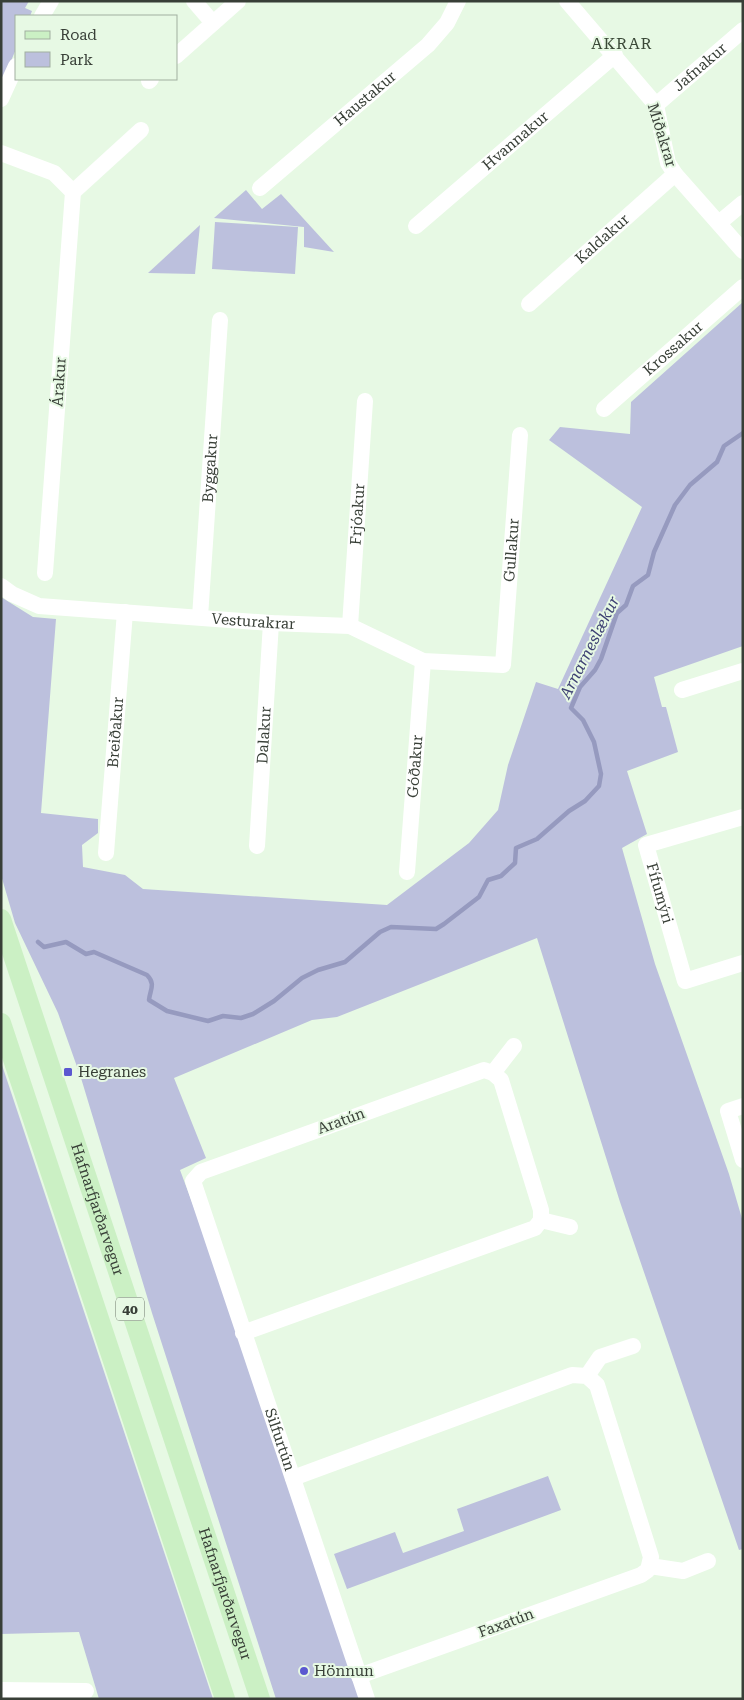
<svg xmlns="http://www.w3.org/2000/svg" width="744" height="1700" font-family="'Roboto Serif',serif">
  <rect width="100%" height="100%" fill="#e7f9e4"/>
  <!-- green -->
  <g fill="#bcc0dd">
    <polygon points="1,1 29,1 25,8 32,11 30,16 16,16 16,49 1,85"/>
    <polygon points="246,190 262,209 281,194 334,252 304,247 304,227 214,218"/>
    <polygon points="215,222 298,227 295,274 212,269"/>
    <polygon points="200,225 195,274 148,273"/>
    <polygon points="743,302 743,646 654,677 662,707 666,707 678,752 627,771 647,834 622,848 655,964 729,1174 743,1222 743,1549 739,1550 620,1202 537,938 337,1017 312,1020 174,1078 206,1158 180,1170 230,1304 363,1699 276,1699 152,1313 81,1078 58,1013 15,923 1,875 1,597 33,617 56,619 41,813 98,819 98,833 82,845 83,867 125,875 143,889 387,905 469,843 498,810 508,765 536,682 558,689 642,507 549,440 560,427 630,434 631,402"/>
    <polygon points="1,1062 213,1699 99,1699 79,1632 1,1634"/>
    <polygon points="548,1476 561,1510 347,1589 334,1554 395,1532 403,1553 464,1531 457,1509"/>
  </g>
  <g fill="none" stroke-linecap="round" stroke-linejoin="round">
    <!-- stream -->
    <path stroke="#969abf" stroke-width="4.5" d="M38,942L44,947L66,942L86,954L94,952L147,975C156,984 150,990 149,1000L167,1011L208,1021L223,1016L241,1018L253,1014L274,1001L302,978L318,970L345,962L380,932L391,927L436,929L444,924L479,897L488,880L501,876L515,863L516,848L537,839L569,811L585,801L599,786L601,774L594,742L583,720L571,708L580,687L595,670L601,659L617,613L626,605L633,586L648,575L654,552L675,505L690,485L717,462L724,446L743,433"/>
    <!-- minor -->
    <g stroke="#fff" stroke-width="16">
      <polyline points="194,1 213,23"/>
      <polyline points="567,1 656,105 668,163 675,174 743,251"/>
      <polyline points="42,16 51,1"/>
      <polyline points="176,56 238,1"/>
      <polyline points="149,81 151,79"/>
      <polyline points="1,99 16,66"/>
      <path id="s1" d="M656,105L743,30"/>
      <polyline points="1,153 54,173 73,192 45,573"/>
      <path id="s2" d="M260,188L428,45L447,23L458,1"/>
      <polyline points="73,192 141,130"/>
      <polyline points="719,223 743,203"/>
      <path id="s3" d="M416,226L615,55"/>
      <path id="s4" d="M529,304L675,174"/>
      <path id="s5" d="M604,409L743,287"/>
      <path id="s6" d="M1,586L12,594L39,606L271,623L350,626L423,661L503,665L520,435"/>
      <path id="s7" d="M200,617L220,320"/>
      <path id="s8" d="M350,626L365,401"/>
      <polyline points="682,690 743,671"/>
      <path id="s9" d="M743,817L646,845L685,981L743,963"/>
      <path id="s10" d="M257,846L271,623"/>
      <path id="s11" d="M106,853L125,612"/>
      <path id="s12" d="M407,872L423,661"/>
      <polyline points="493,1073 514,1046"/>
      <polyline points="743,1106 728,1111 743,1160"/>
      <polyline points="541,1220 570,1227"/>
      <path id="s13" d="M243,1333L535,1228L541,1220V1210L501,1080L493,1073L484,1070L201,1172L193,1181L367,1699"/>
      <polyline points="587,1376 600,1357 633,1346"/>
      <polyline points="293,1478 572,1375 587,1376 597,1385 651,1557 648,1570 641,1575 359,1676"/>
      <polyline points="650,1566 683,1571 708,1561"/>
      <polyline points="1,1690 86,1691"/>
    </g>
    <!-- major -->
    <g stroke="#cbf0c4" stroke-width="20">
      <path id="s14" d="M1,919L260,1699"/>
      <polyline points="1,1023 225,1699"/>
    </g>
  </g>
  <!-- markers -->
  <g fill="#5b58d0" stroke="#e7f9e4" stroke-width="2">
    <rect x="63" y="1067" width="10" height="10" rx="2.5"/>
    <circle cx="304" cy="1671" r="5"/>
  </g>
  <g text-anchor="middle" stroke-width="4" stroke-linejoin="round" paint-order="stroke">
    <!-- shield labels -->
    <rect fill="#e7f9e4" stroke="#6c776b" stroke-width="1" x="116" y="1297.5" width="28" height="23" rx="4"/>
    <g font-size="14" font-weight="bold" fill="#383f37">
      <text x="130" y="1314">40</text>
    </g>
    <!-- street labels -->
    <g font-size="15" fill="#383f37" stroke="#e7f9e4">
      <text dy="5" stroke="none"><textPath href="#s1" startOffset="58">Jafnakur</textPath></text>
      <text dy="5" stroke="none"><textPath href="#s2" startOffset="138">Haustakur</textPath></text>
      <text transform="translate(662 135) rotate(73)" y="5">Miðakrar</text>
      <text dy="5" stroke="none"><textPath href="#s3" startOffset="131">Hvannakur</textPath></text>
      <text dy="5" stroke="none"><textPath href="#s4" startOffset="98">Kaldakur</textPath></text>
      <text dy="5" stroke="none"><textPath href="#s5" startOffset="92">Krossakur</textPath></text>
      <text transform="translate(59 382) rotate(-86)" y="5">Árakur</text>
      <text dy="5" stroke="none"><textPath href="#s7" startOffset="149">Byggakur</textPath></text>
      <text dy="5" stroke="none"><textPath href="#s8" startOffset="112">Frjóakur</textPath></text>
      <text dy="5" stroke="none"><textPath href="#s6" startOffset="631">Gullakur</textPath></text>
      <text dy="5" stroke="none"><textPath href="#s6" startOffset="258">Vesturakrar</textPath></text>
      <text dy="5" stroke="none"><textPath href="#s11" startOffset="121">Breiðakur</textPath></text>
      <text dy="5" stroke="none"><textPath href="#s10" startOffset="111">Dalakur</textPath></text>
      <text dy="5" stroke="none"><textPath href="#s12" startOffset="106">Góðakur</textPath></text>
      <text dy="5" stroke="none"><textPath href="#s9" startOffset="151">Fífumýri</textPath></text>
      <text transform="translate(341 1121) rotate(-20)" y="5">Aratún</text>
      <text dy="5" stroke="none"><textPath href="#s14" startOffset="306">Hafnarfjarðarvegur</textPath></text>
      <text dy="5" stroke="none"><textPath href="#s13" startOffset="1072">Silfurtún</textPath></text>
      <text dy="5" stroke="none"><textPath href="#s14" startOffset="711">Hafnarfjarðarvegur</textPath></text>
      <text transform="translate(506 1623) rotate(-20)" y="5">Faxatún</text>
    </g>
    <!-- poi labels -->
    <g font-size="15" fill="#383f37" stroke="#e7f9e4" text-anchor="start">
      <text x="78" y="1077">Hegranes</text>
      <text x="314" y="1676">Hönnun</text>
    </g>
    <!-- neighbourhood labels -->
    <g font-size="16" letter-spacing="1" fill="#3b4938" stroke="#e7f9e4">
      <text x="622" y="49">AKRAR</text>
    </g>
    <!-- water labels -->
    <g font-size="16" font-style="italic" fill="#3e4173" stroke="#e7f9e4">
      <text transform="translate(589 647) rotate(-63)" y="6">Arnarneslækur</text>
    </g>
  </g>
  <!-- border -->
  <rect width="744" height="1700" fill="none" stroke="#383f37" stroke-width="5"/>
  <!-- legend -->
  <rect x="15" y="15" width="162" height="65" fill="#e7f9e4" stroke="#a1af9f"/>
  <rect x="25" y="31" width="25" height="8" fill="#cbf0c4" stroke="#a1af9f"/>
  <text x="60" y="40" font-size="15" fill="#383f37">Road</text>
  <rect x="25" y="52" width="25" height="15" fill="#bcc0dd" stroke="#a1af9f"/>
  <text x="60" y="65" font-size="15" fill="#383f37">Park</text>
</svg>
